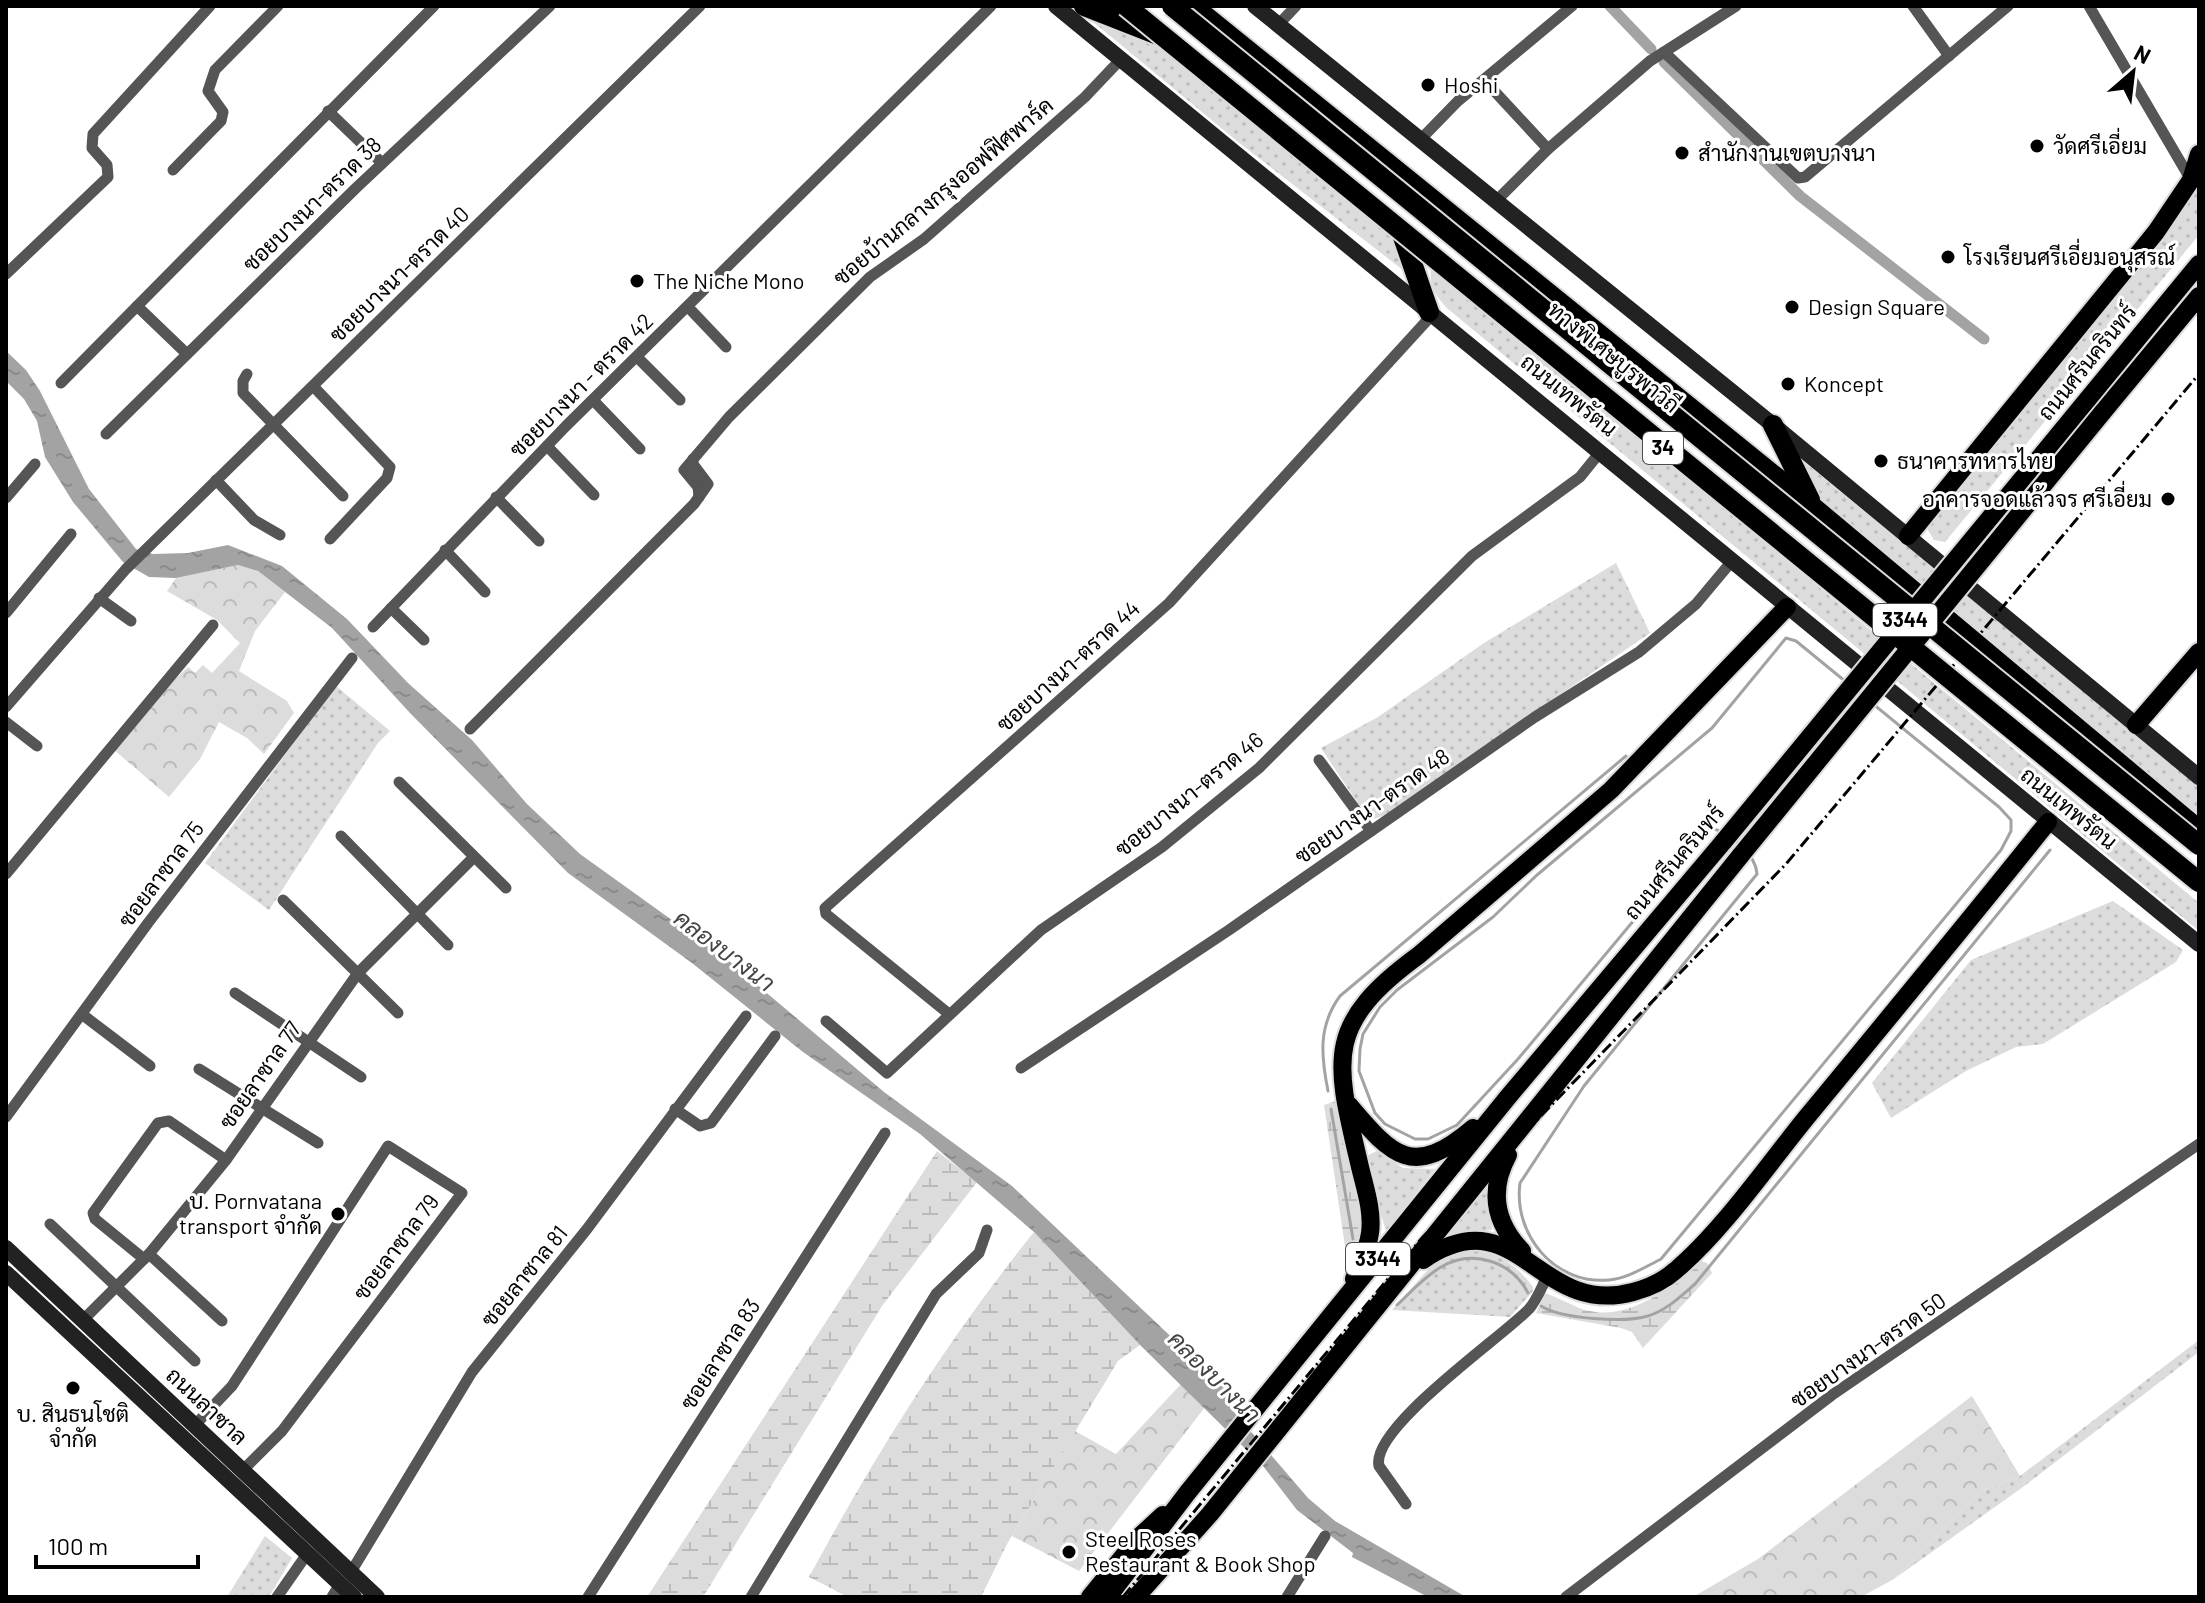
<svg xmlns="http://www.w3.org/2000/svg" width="2205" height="1603" font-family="Barlow,Sarabun,sans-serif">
  <defs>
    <pattern id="grass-dots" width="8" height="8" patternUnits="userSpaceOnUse" patternTransform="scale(2)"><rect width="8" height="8" fill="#dcdcdc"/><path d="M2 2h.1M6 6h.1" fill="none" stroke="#bbb" stroke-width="1.8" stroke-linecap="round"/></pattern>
    <pattern id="forest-crowns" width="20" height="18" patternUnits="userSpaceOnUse" patternTransform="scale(2)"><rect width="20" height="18" fill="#dcdcdc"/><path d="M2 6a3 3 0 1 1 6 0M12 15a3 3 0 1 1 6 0" fill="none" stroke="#bbb"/></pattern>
    <pattern id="wetland-marsh" width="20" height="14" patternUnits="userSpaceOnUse" patternTransform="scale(2)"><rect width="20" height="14" fill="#dcdcdc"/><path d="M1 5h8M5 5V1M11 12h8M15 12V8" fill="none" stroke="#bbb"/></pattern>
    <pattern id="water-ripples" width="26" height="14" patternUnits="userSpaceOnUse" patternTransform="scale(2)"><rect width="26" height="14" fill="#a3a3a3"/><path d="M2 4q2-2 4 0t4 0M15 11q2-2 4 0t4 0" fill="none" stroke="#8b8b8b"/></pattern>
  </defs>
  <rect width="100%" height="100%" fill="#fff"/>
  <!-- grass -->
  <g fill="url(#grass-dots)">
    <polygon points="1080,11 1146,34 1401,241 1408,274 1237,141"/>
    <polygon points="2199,182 2199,235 1945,542 1934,540 1928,530 1929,518 2143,262"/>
    <path d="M1431,265L2199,903V931L1448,309C1434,295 1429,285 1431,265Z"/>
    <polygon points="1802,460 2199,786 2199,823 1826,511 1799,463"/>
    <polygon points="1616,563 1650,633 1383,816 1374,819 1363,811 1321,748 1378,717 1484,643"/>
    <polygon points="336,686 390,731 378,743 269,910 205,863"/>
    <polygon points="2113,901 2183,950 2176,962 2043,1044 2016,1047 1966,1071 1891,1118 1872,1083 1971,960"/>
    <polygon points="1377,1151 1403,1168 1435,1169 1386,1231 1364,1157"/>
    <polygon points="1484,1188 1489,1191 1492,1230 1448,1235"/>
    <path d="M1469,1250C1497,1252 1516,1264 1533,1287V1291L1510,1317L1392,1310L1434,1263Z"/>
    <polygon points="2199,1340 2199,1352 2023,1487 1894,1579 1983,1490 2020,1476"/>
    <polygon points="265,1536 292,1558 269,1597 227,1597"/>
  </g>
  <!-- forest -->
  <g fill="url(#forest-crowns)">
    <polygon points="238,565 258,571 285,592 255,631 239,671 287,701 294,713 264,754 247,738 219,722 200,759 169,797 113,749 159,694 188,667 195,673 203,665 212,673 240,643 217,620 167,591 176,578"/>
    <polygon points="1181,1384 1205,1407 1079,1571 1012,1536 1075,1431 1116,1454"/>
    <polygon points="1972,1396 2020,1476 1983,1490 1894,1579 1861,1597 1693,1597 1758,1559"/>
  </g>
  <!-- wetland -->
  <g fill="url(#wetland-marsh)">
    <polygon points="1339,1100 1365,1224 1351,1258 1346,1253 1324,1105"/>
    <polygon points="937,1151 977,1182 882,1306 703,1597 647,1597"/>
    <path d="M1034,1232L1140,1345L1118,1361L1007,1544L981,1597H848L809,1577C875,1455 947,1340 1034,1232Z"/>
    <path d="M1701,1261L1707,1263L1712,1273L1643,1348L1632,1332L1621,1328L1536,1313L1545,1293C1556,1297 1568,1303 1579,1308C1625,1325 1670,1289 1701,1261Z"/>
  </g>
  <!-- water -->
  <polygon fill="url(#water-ripples)" points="6,351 26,370 40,391 89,489 136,549 153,554 188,553 228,545 282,566 347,619 408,683 472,740 527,804 580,854 729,961 884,1092 1012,1186 1241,1403 1234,1412 1308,1498 1335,1521 1466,1597 1428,1597 1352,1557 1353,1553 1297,1510 1263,1466 1140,1345 1034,1232 920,1134 803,1052 692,963 568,873 410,713 332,628 258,571 238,565 176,578 149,577 123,562 73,502 45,457 37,421 24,399 6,381"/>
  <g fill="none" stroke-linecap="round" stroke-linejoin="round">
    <!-- stream -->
    <g stroke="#a3a3a3" stroke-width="3">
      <path d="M1786,638L1796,641L1999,807L2011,820V831L2001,850L1661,1259C1645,1267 1628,1278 1609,1280C1555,1285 1513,1235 1520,1183L1584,1086L1757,874C1756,854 1730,833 1711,828L1518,1059L1457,1125L1428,1139H1415L1385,1124L1375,1113L1359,1071L1360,1049L1363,1034L1380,1007L1397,990L1493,917L1537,875L1712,728Z"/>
      <path d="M1328,1091C1321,1056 1318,1026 1340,996L1626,756"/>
      <polyline points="1331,1109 1353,1239"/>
      <path d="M1397,1305C1411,1292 1424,1277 1441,1267C1473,1248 1512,1262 1528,1293"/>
      <path d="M1541,1306C1561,1319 1625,1323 1648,1316C1667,1310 1681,1296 1695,1284L2050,850"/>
    </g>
    <!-- canal -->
    <g stroke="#a3a3a3" stroke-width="11">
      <polyline points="1610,6 1651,49"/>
      <polyline points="1664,62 1800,196 1984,339"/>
    </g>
    <!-- primary casing -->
    <g stroke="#dbdbdb" stroke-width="22">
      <g id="primary">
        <polyline points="2087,400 2199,264"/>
        <polyline points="2102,413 2199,296"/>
        <polyline points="1908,536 2156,232 2191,180 2199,154"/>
        <polyline points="2136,725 2199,652"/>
        <path d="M1349,1105C1393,1157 1413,1179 1473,1128"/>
        <path d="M1508,1155C1489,1190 1494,1222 1522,1251"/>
        <path d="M1423,1260C1518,1195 1537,1318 1633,1292C1648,1288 1665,1280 1676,1270C1722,1231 1767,1166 1806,1118C1887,1020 1968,922 2048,822"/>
        <path d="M1354,1279C1360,1264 1368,1249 1370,1233C1373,1211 1365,1188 1360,1167C1335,1060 1323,1025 1419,955L1611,790L1787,607"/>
        <polyline points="1090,1597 1139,1537 1163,1515"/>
        <polyline points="1108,1597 1188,1492 1508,1097 1724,841"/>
        <polyline points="1136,1597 1210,1514 1741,855"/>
      </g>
    </g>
    <!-- highway casing -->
    <g stroke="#dbdbdb" stroke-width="24">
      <g id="highway">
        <polyline points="1084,6 1158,35"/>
        <polyline points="1193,6 1813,507 2199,830"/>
        <polyline points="1402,234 1429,312"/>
        <polyline points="1773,425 1810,500"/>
      </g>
    </g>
    <!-- street -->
    <g stroke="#555" stroke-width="11">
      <polyline points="1913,6 1949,56"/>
      <polyline points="2089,6 2191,180"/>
      <polyline points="1278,25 1296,6"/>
      <polyline points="1664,52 1798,178 1805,177 2008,6"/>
      <polyline points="1485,81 1548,149"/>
      <polyline points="328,111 382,163"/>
      <polyline points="1420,140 1458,101 1572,6"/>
      <polyline points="173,170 221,121 223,112 208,91 215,70 278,6"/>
      <polyline points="1495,202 1548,149 1650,61 1736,6"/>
      <polyline points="6,274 108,177 107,165 92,148 93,134 210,6"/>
      <polyline points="137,306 187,354"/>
      <polyline points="688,307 726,347"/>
      <polyline points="637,357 680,400"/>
      <polyline points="247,374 243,381 243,393 343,496"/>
      <polyline points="61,383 434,6"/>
      <polyline points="313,386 390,467 387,478 330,539"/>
      <polyline points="593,400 640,449"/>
      <polyline points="106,434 356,188 550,6"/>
      <polyline points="547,446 594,495"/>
      <polyline points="216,480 254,520 280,535"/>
      <polyline points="496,497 539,541"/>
      <polyline points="699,497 698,487 684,470 729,417 870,277 924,239 1085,97 1121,59"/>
      <polyline points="6,498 35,464"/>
      <polyline points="445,550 485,592"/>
      <polyline points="99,598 131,621"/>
      <polyline points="391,608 424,640"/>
      <polyline points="6,613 71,534"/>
      <polyline points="373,627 566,426 991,6"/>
      <polyline points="6,707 126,569 700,6"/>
      <polyline points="6,722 37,746"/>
      <polyline points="470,729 694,504 708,484 693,464 693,459"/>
      <polyline points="1319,760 1371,831"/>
      <polyline points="399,782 506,888"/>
      <polyline points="341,836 448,945"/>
      <polyline points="6,874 213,625"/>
      <polyline points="283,900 398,1013"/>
      <polyline points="235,993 361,1077"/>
      <polyline points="949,1014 826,914 825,908 1169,603 1432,315"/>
      <polyline points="83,1015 150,1066"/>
      <polyline points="826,1021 887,1073 1041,930 1162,847 1259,768 1472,556 1580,477 1601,451"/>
      <polyline points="1021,1068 1229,930 1535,717 1639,652 1696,604 1732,561"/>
      <polyline points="199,1069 318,1143"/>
      <polyline points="675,1109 700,1126 711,1123 775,1036"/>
      <polyline points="6,1117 148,923 352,658"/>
      <polyline points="50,1224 195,1361"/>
      <polyline points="149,1254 222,1321"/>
      <polyline points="144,1259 95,1219 93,1213 158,1123 169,1121 226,1160"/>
      <polyline points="83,1320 149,1254 226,1160 358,973 474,857"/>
      <polyline points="195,1425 232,1386 388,1146 462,1193 282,1431 243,1470"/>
      <path d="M1406,1504L1379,1466C1370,1428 1501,1338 1529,1309C1537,1300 1541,1288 1547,1277"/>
      <polyline points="351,1572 472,1372 587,1229 746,1016"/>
      <polyline points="277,1597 307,1554"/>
      <polyline points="332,1597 340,1584"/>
      <polyline points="588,1597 885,1133"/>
      <polyline points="751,1597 936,1294 979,1253 987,1230"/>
      <polyline points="1287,1597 1325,1536"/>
      <polyline points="1566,1597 1832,1395 2199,1144"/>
    </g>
    <!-- secondary -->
    <g stroke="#222" stroke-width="16">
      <polyline points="1056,6 2199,944"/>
      <polyline points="1255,6 1773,425 2199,777"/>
      <polyline points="6,1248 377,1597"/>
      <polyline points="6,1273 354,1597"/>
    </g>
    <!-- primary -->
    <use href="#primary" stroke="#000" stroke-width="18"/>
    <!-- highway -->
    <use href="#highway" stroke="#000" stroke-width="20"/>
    <!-- rail -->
    <polyline stroke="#000" stroke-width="3" stroke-dasharray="12 4 2 4" stroke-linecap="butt" points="1123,1597 1422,1238 1786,864 2199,374"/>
    <!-- primary-bridge casing -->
    <g stroke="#dbdbdb" stroke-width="22" stroke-linecap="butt">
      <g id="primary-bridge">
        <polyline points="1724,841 2087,400"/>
        <polyline points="1741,855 2102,413"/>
      </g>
    </g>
    <!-- highway-bridge casing -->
    <g stroke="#dbdbdb" stroke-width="24" stroke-linecap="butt">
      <g id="highway-bridge">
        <polyline points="1126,6 2199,882"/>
        <polyline points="1172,6 2199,845"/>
      </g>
    </g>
    <!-- primary-bridge -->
    <use href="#primary-bridge" stroke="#000" stroke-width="18"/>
    <!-- highway-bridge -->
    <use href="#highway-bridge" stroke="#000" stroke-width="20"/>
  </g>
  <!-- markers -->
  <g fill="#000" stroke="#fff" stroke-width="3">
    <circle cx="1428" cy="85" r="8"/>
    <circle cx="2037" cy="146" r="8"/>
    <circle cx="1682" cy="153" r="8"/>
    <circle cx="1948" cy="257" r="8"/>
    <circle cx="637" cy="281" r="8"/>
    <circle cx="1792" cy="307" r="8"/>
    <circle cx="1788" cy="384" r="8"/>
    <circle cx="1881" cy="461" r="8"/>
    <circle cx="2168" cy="499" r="8"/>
    <circle cx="338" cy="1214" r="8"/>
    <circle cx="73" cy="1388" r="8"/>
    <circle cx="1069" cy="1552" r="8"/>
  </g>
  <g text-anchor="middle" stroke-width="6" stroke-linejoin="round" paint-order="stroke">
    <!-- shield labels -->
    <g fill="#fff" stroke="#4c4c4c" stroke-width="2">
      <rect x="1643" y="432" width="40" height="32" rx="6"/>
      <rect x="1873" y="604" width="64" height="32" rx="6"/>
      <rect x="1346" y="1243" width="64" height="32" rx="6"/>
    </g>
    <g font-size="20" font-weight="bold" fill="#000">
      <text x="1663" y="455">34</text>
      <text x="1905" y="627">3344</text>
      <text x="1378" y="1266">3344</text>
    </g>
    <!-- poi labels -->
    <g font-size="22" fill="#000" stroke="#fff" text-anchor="start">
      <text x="1444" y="93">Hoshi</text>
      <text x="2053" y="154">วัดศรีเอี่ยม</text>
      <text x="1698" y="161">สำนักงานเขตบางนา</text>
      <text x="1964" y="265">โรงเรียนศรีเอี่ยมอนุสรณ์</text>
      <text x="653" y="289">The Niche Mono</text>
      <text x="1808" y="315">Design Square</text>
      <text x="1804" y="392">Koncept</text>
      <text x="1897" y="469">ธนาคารทหารไทย</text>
      <text x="2152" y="507" text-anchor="end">อาคารจอดแล้วจร ศรีเอี่ยม</text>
      <text x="322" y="1209" text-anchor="end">บ. Pornvatana<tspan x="322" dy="25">transport จำกัด</tspan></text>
      <text x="73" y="1422" text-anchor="middle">บ. สินธนโชติ<tspan x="73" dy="25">จำกัด</tspan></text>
      <text x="1085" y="1547">Steel Roses<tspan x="1085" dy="25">Restaurant &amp; Book Shop</tspan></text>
    </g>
    <!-- street labels -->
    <g font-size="22" fill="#000" stroke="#fff">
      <text transform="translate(943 191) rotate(-40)" y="8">ซอยบ้านกลางกรุงออฟฟิศพาร์ค</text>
      <text transform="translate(312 204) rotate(-44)" y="8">ซอยบางนา-ตราด 38</text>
      <text transform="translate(399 274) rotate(-44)" y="8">ซอยบางนา-ตราด 40</text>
      <text transform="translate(1614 357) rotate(39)" y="8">ทางพิเศษบูรพาวิถี</text>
      <text transform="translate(2087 362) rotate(-51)" y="8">ถนนศรีนครินทร์</text>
      <text transform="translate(581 385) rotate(-45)" y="8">ซอยบางนา - ตราด 42</text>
      <text transform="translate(1569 395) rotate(39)" y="8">ถนนเทพรัตน</text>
      <text transform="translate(1068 666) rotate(-42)" y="8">ซอยบางนา-ตราด 44</text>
      <text transform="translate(1189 794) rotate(-39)" y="8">ซอยบางนา-ตราด 46</text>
      <text transform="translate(1372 806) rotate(-35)" y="8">ซอยบางนา-ตราด 48</text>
      <text transform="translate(2069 808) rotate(39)" y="8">ถนนเทพรัตน</text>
      <text transform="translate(1674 862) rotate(-50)" y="8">ถนนศรีนครินทร์</text>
      <text transform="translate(161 874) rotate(-53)" y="8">ซอยลาซาล 75</text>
      <text transform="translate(260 1075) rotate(-55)" y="8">ซอยลาซาล 77</text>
      <text transform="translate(396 1247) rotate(-53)" y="8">ซอยลาซาล 79</text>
      <text transform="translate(524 1276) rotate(-51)" y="8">ซอยลาซาล 81</text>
      <text transform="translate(1868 1350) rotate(-35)" y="8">ซอยบางนา-ตราด 50</text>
      <text transform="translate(720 1354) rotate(-57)" y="8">ซอยลาซาล 83</text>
      <text transform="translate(207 1406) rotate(43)" y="8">ถนนลาซาล</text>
    </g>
    <!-- water labels -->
    <g font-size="24" font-style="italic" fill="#444" stroke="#fff">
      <text transform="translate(724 951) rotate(37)" y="8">คลองบางนา</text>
      <text transform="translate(1214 1377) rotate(45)" y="8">คลองบางนา</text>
    </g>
  </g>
  <!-- border -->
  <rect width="2205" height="1603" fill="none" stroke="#000000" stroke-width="16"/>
  <!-- north arrow -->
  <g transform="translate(2133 72) rotate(28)" stroke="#ffffff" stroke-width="6" paint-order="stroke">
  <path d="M0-6L14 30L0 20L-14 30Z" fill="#000000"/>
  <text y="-12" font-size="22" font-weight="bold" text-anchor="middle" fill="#000000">N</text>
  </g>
  <!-- scale -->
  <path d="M36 1555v12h162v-12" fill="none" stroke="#000000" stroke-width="4"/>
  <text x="48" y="1555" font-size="24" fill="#000000" stroke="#ffffff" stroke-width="6" paint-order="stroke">100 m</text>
</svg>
